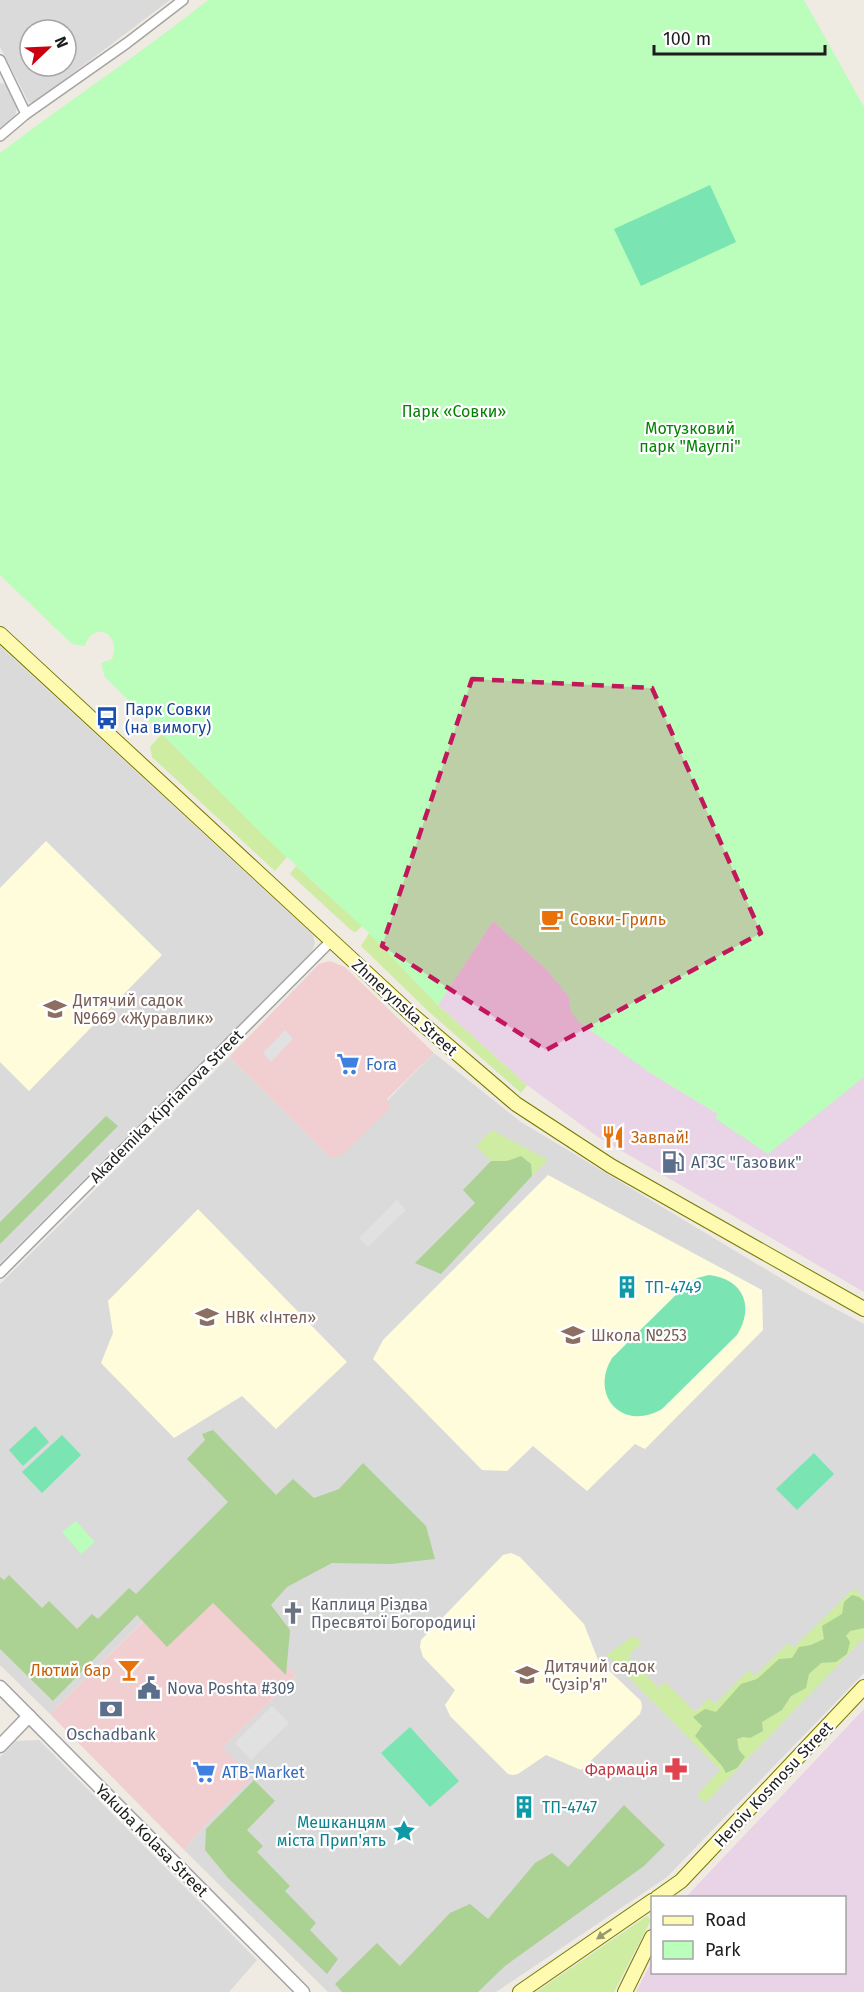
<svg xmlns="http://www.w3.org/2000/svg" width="864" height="1992" font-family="'Fira Sans',sans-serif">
  <rect width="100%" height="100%" fill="#efeae2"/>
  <!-- residential -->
  <g fill="#dbdada" fill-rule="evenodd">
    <path d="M0,0H170L36,101L29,103L0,47ZM30,30H66V66H30Z"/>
    <polygon points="0,83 5,84 9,89 17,107 15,116 0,129"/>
    <polygon points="0,646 313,935 315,943 312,952 0,1263"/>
    <polygon points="434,1053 521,1122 802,1291 864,1324 864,1673 667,1877 496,1992 328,1992 184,1850 205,1825 223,1747 296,1676 196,1568 50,1714 0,1665 0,1284 229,1057 331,1158"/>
    <polygon points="39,1740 257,1960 229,1992 0,1992 0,1757 16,1741"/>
  </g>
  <!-- commercial -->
  <g fill="#f1cfd1">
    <polygon points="330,961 345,967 434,1053 387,1099 390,1108 343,1154 331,1158 229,1057 319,964"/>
    <polygon points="197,1568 296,1676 223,1747 251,1779 205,1825 184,1850 50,1714"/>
  </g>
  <!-- industrial -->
  <g fill="#e9d3e6">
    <polygon points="493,921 547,970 569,997 571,1012 649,1072 718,1114 716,1118 864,1077 864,1292 598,1137 527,1085 438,1005"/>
    <polygon points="864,1709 864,1992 636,1992 652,1961 652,1972 844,1972 844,1898 686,1897"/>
  </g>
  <!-- education -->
  <g fill="#fffcdb">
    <polygon points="46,841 162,955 29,1091 0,1062 0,888"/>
    <polygon points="548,1175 762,1290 763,1330 645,1449 635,1444 587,1491 533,1446 507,1471 482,1470 373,1359 383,1340"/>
    <polygon points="198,1209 347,1362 276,1429 242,1396 174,1438 101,1363 113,1333 108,1301"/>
    <polygon points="511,1553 520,1557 584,1624 598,1660 641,1701 642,1707 640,1714 581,1770 546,1755 518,1774 513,1775 508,1774 450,1716 445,1705 455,1690 423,1657 420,1647 421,1640 503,1555"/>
  </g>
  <!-- grass -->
  <g fill="#ceeda3">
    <polygon points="162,734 287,857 275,871 152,757 150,747"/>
    <polygon points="296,866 362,926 356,932 352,931 290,874"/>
    <polygon points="369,933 438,1005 527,1085 521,1093 427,1010 361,946"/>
    <polygon points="492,1130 548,1160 532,1176 531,1164 507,1161 491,1161 476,1146"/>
    <polygon points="854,1588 864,1598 864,1638 705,1803 697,1795 720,1770 607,1655 633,1636 642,1642 628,1656 659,1688 665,1682 695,1712 709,1698 715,1704 749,1670 755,1676 788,1643 793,1648"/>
    <polygon points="647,1916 651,1920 614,1992 536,1992"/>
  </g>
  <!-- forest -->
  <g fill="#abd193">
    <polygon points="106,1116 118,1126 0,1244 0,1222"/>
    <polygon points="521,1156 531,1164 532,1176 441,1274 415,1263 475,1203 463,1190 491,1161 507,1161"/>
    <polygon points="213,1430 276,1495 293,1479 314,1498 339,1489 363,1463 426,1526 435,1559 391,1564 332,1563 287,1587 271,1605 290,1630 286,1675 213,1603 167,1647 137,1615 53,1701 0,1649 0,1577 4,1580 9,1575 42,1608 49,1601 77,1629 92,1614 98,1619 129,1588 136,1594 228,1502 187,1459 205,1440 202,1434"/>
    <polygon points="852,1595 859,1597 864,1601 864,1628 850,1631 846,1636 850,1642 847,1654 836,1662 821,1663 809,1674 806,1688 791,1696 782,1710 762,1722 763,1731 750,1738 743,1737 737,1739 739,1750 745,1757 737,1768 726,1773 722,1766 695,1736 702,1726 693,1717 705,1709 716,1712 741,1684 757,1679 779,1659 792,1658 799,1647 811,1645 824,1639 822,1626 842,1614 844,1602"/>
    <polygon points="254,1780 275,1801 247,1830 263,1846 257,1852 290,1886 285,1891 316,1923 310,1930 338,1959 327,1974 228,1878 205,1850 206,1829"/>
    <polygon points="624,1805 665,1845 644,1866 505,1966 478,1992 342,1992 335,1984 377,1943 400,1966 450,1913 470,1904 488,1919 535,1863 552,1853 568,1867"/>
  </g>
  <!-- park -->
  <g fill="#bbfdbb">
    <path d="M208,0H804L864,107V1077L768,1154L716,1119L718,1114L649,1072L579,1022L571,1012L569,997L547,970L493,921L438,1005L367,931L264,836L105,677L101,663L112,659C122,633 93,620 85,646L72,644L0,575V153C68,101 140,54 208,0Z"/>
    <polygon points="76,1521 95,1542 81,1554 62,1532"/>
  </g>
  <!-- pitch -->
  <g fill="#7ae4b2">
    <polygon points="710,185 736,242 641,286 614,229"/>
    <path d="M709,1275C743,1279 755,1306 737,1335L662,1409C623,1432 589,1396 612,1358L687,1284L697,1278Z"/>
    <polygon points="35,1426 49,1442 23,1466 9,1450"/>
    <polygon points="62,1435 81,1455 42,1493 22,1472"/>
    <polygon points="814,1453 834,1474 797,1510 776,1489"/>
    <polygon points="410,1727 459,1781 430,1807 381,1753"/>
  </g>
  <!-- parking -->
  <g fill="#e1e1e1">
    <polygon points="285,1030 293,1039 271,1062 263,1053"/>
    <polygon points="397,1200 406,1210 368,1247 359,1238"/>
    <polygon points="272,1706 289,1723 251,1760 235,1743"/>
  </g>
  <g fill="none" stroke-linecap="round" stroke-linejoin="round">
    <!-- minor casing -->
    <g stroke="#a4a4a4" stroke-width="12">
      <g id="minor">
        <polyline points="0,60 26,114"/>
        <polyline points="0,136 26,114 127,43 183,0"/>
        <polyline points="0,1273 332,940"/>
      </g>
    </g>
    <!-- tertiary casing -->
    <g stroke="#a4a4a4" stroke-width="15">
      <g id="tertiary">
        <polyline points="0,1687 303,1992"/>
        <polyline points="0,1746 29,1716"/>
      </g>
    </g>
    <!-- secondary casing -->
    <g stroke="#757800" stroke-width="16">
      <g id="secondary">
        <polyline points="0,634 411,1014 516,1104 611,1166 864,1309"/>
        <polyline points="657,1898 681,1881 864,1687"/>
        <polyline points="520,1992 652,1901"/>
        <polyline points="625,1992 652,1937"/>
      </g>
    </g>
    <!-- minor -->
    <use href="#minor" stroke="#fff" stroke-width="9"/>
    <!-- tertiary -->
    <use href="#tertiary" stroke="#fff" stroke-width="12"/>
    <!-- secondary -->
    <use href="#secondary" stroke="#fefbb1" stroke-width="14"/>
  </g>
  <!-- one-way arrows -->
  <defs><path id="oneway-solid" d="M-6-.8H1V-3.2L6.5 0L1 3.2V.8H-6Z" transform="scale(1.5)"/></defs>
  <use fill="#99976e" href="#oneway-solid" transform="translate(604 1934) rotate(146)"/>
  <!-- marked area -->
  <path fill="#c2185b" fill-opacity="0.2" stroke="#c2185b" stroke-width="4.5" stroke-dasharray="12 8" stroke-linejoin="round" d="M472,679L652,688L761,933L546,1050L382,946Z"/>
  <!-- icons -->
  <defs>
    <g id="bus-bare" transform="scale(1.8)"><path d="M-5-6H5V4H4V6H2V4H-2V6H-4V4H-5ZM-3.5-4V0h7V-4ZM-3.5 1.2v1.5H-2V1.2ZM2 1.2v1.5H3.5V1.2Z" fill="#1a4fb4" stroke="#fff" stroke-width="2.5" paint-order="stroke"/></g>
    <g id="cafe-bare" transform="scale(1.8)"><path d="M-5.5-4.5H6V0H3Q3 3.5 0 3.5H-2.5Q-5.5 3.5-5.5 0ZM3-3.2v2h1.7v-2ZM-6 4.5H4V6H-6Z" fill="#e8710a" stroke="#fff" stroke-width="2.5" paint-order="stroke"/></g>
    <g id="school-bare" transform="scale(1.8)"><path d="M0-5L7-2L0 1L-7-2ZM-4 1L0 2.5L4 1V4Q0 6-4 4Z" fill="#8d6e63" stroke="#fff" stroke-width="2.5" paint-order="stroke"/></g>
    <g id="supermarket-bare" transform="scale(1.8)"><path d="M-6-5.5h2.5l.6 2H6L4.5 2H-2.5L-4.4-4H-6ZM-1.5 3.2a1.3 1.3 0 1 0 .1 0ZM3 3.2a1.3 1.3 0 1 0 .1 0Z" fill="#3f7fe0" stroke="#fff" stroke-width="2.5" paint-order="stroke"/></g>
    <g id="restaurant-bare" transform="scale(1.8)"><path d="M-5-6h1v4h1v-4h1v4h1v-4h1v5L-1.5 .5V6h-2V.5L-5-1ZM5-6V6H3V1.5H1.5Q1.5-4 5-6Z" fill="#e8710a" stroke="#fff" stroke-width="2.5" paint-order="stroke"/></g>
    <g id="fuel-bare" transform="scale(1.8)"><path d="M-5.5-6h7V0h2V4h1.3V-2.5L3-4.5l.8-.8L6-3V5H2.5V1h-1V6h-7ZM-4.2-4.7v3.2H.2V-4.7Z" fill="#5c6f8a" stroke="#fff" stroke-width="2.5" paint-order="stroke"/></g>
    <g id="building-bare" transform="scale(1.8)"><path d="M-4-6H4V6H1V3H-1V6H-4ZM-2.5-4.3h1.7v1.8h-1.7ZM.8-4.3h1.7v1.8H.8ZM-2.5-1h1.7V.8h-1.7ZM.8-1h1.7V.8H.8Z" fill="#0f9aa8" stroke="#fff" stroke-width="2.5" paint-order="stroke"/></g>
    <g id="church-bare" transform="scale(1.8)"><path d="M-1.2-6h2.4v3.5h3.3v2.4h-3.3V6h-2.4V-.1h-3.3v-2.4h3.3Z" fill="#6b7280" stroke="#fff" stroke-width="2.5" paint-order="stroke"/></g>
    <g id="bar-bare" transform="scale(1.8)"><path d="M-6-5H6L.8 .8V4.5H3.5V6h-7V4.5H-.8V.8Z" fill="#e8710a" stroke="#fff" stroke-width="2.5" paint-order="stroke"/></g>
    <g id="civic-bare" transform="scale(1.8)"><path d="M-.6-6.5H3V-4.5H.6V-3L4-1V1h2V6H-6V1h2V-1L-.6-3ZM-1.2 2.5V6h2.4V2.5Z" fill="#5c6f8a" stroke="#fff" stroke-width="2.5" paint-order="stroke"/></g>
    <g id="bank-bare" transform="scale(1.8)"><path d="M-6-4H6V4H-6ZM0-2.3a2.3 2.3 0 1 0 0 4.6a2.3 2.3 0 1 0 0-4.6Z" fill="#5c6f8a" stroke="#fff" stroke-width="2.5" paint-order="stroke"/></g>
    <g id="pharmacy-bare" transform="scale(1.8)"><path d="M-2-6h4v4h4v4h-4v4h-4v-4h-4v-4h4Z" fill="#e0444e" stroke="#fff" stroke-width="2.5" paint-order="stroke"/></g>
    <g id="sight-bare" transform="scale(1.8)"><path d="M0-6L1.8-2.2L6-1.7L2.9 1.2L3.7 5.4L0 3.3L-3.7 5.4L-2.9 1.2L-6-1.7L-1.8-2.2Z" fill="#0f9aa8" stroke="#fff" stroke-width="2.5" paint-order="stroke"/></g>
  </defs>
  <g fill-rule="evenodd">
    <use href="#bus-bare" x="107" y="718"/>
    <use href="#cafe-bare" x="552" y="919"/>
    <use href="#school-bare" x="55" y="1009"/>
    <use href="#supermarket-bare" x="348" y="1064"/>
    <use href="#restaurant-bare" x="613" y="1137"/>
    <use href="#fuel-bare" x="673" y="1162"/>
    <use href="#building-bare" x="627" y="1287"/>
    <use href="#school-bare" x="207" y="1317"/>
    <use href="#school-bare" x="573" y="1335"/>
    <use href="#church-bare" x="293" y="1613"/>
    <use href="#bar-bare" x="129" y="1670"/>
    <use href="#school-bare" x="527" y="1675"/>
    <use href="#civic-bare" x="149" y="1688"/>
    <use href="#bank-bare" x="111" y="1709"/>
    <use href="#pharmacy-bare" x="676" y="1769"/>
    <use href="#supermarket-bare" x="204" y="1772"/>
    <use href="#building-bare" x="524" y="1807"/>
    <use href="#sight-bare" x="404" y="1831"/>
  </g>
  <g text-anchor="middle" stroke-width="4.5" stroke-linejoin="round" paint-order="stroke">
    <!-- park labels -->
    <g font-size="16" fill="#048204" stroke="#fff">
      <text x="454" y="417">Парк «Совки»</text>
      <text x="690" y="434">Мотузковий<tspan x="690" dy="18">парк "Мауглі"</tspan></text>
    </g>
    <!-- transit labels -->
    <g font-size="16" fill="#164399" stroke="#fff" text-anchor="start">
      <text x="125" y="715">Парк Совки<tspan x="125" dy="18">(на вимогу)</tspan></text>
    </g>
    <!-- food labels -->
    <g font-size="16" fill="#c56008" stroke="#fff" text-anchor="start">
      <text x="570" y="925">Совки-Гриль</text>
      <text x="631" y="1143">Завпай!</text>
      <text x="111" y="1676" text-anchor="end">Лютий бар</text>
    </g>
    <!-- education labels -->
    <g font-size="16" fill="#785e54" stroke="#fff" text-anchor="start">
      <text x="73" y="1006">Дитячий садок<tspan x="73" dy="18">№669 «Журавлик»</tspan></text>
      <text x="225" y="1323">НВК «Інтел»</text>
      <text x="591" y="1341">Школа №253</text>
      <text x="545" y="1672">Дитячий садок<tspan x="545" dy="18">"Сузір'я"</tspan></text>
    </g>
    <!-- street labels -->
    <g font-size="16" fill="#1d1d1d" stroke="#fff">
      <text transform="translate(405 1007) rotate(42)" y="6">Zhmerynska Street</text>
      <text transform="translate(166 1106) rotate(-45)" y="6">Akademika Kiprianova Street</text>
      <text transform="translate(773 1784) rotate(-47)" y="6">Heroiv Kosmosu Street</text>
      <text transform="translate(152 1840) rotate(45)" y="6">Yakuba Kolasa Street</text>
    </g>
    <!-- shop labels -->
    <g font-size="16" fill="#366cbe" stroke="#fff" text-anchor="start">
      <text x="366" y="1070">Fora</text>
      <text x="222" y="1778">ATB-Market</text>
    </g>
    <!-- service labels -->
    <g font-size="16" fill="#4e5e75" stroke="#fff" text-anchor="start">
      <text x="691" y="1168">АГЗС "Газовик"</text>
      <text x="167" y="1694">Nova Poshta #309</text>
      <text x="111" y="1740" text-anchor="middle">Oschadbank</text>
    </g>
    <!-- culture labels -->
    <g font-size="16" fill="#0d838f" stroke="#fff" text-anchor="start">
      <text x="645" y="1293">ТП-4749</text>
      <text x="542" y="1813">ТП-4747</text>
      <text x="386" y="1828" text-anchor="end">Мешканцям<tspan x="386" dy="18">міста Прип'ять</tspan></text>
    </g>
    <!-- worship labels -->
    <g font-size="16" fill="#5b616d" stroke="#fff" text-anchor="start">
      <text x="311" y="1610">Каплиця Різдва<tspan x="311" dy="18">Пресвятої Богородиці</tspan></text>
    </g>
    <!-- health labels -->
    <g font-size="16" fill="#be3a42" stroke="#fff" text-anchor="end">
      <text x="658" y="1775">Фармація</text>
    </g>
  </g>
  <!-- legend -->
  <rect x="651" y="1896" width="195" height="78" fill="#ffffff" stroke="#a5a5a5" stroke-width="1.5"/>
  <rect x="663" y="1916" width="30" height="9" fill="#fefbb1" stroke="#a5a5a5" stroke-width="1.5"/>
  <text x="705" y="1926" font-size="18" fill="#1d1d1d">Road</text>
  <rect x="663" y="1941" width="30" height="18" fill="#bbfdbb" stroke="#a5a5a5" stroke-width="1.5"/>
  <text x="705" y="1956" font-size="18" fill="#1d1d1d">Park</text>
  <!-- north arrow -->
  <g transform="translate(48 48) rotate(67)"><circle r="28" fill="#ffffff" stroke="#a5a5a5" stroke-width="1.5"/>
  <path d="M0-4.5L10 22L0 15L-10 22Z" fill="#ca0010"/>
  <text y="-9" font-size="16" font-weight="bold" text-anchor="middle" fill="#1d1d1d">N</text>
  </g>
  <!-- scale -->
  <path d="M654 45v9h171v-9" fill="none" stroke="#1d1d1d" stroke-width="3"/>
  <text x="663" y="45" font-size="18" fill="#1d1d1d" stroke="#ffffff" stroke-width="4.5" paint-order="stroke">100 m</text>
</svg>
